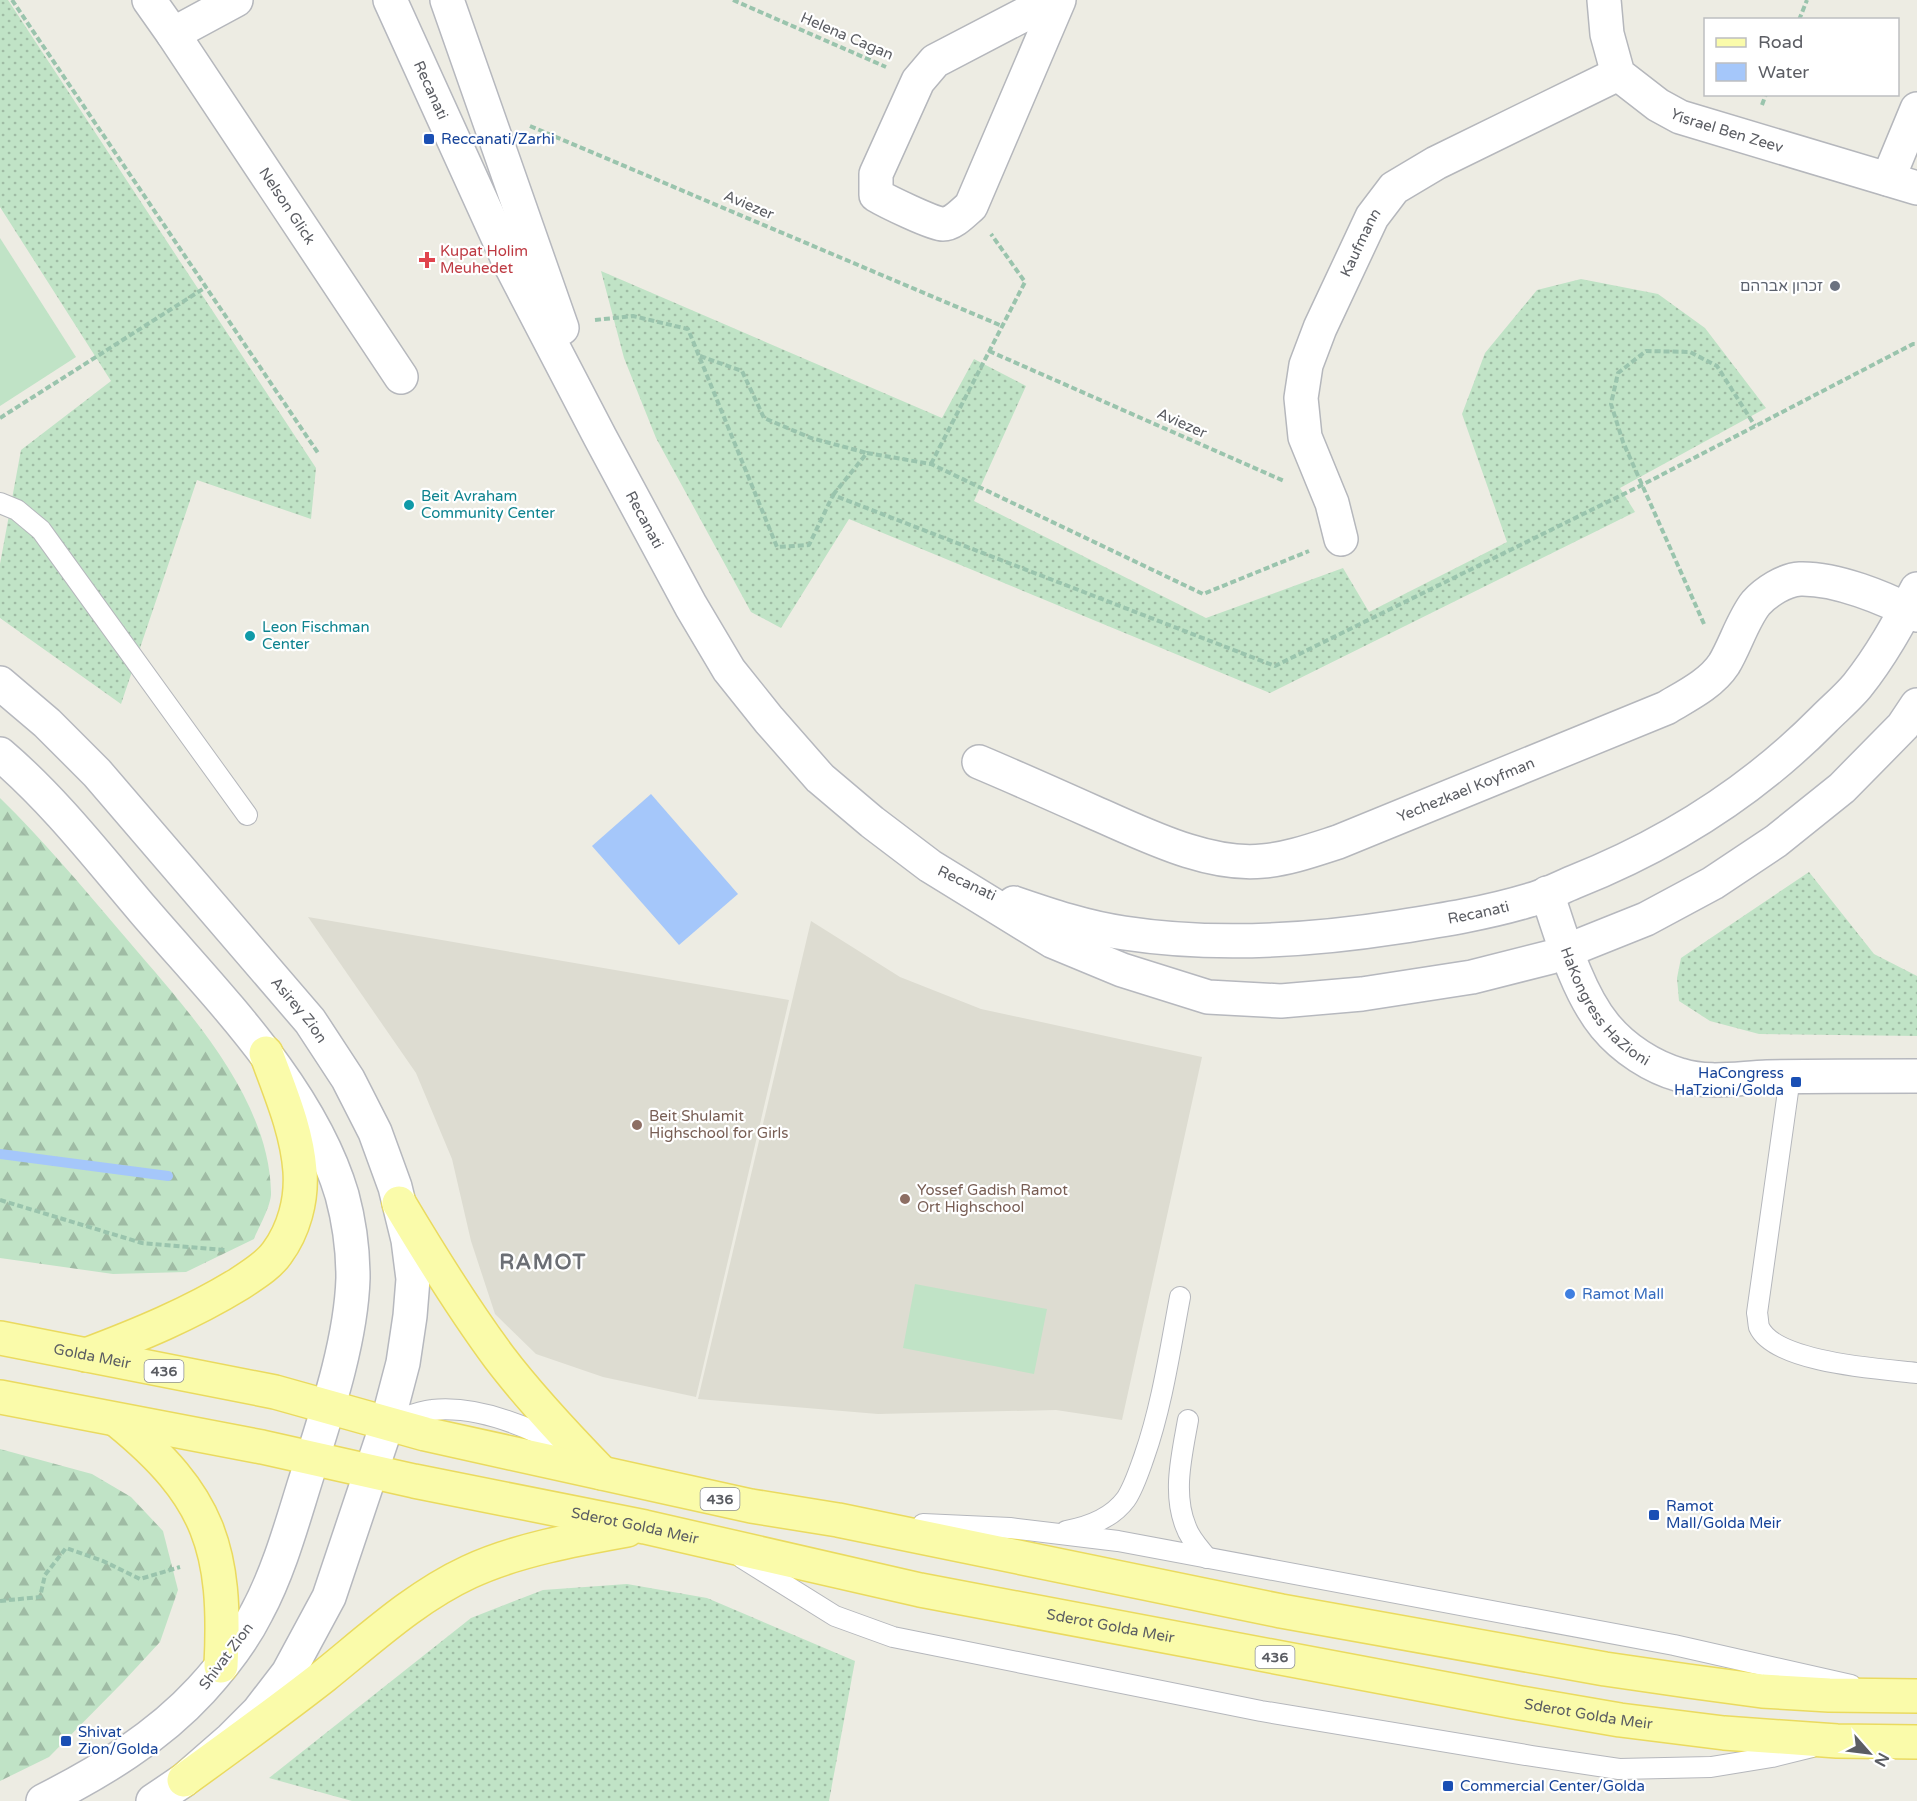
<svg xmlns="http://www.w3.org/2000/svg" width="1917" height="1801" font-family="'Varela Round','Noto Sans Hebrew',sans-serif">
  <defs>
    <pattern id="grass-dots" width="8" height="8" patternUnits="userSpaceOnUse" patternTransform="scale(1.5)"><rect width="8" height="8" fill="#c0e3c6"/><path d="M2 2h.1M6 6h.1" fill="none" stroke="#9fbba4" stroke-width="1.8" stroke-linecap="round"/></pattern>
    <pattern id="forest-firs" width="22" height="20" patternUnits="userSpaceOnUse" patternTransform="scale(1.5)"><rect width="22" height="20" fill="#c0e3c6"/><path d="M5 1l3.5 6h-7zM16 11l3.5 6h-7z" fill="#9fbba4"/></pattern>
  </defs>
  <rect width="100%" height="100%" fill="#edece3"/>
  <!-- education -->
  <g fill="#dddcd1">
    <polygon points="308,917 789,1000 696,1397 603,1377 536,1354 495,1314 471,1241 452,1159 416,1073"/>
    <polygon points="811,921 900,977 981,1009 1202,1057 1122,1420 1056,1410 878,1414 698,1399"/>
  </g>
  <!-- grass -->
  <g fill="url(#grass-dots)">
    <polygon points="0,0 8,0 316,468 311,519 197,480 121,704 0,618 0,564 21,450 111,381 0,207"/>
    <polygon points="601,271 942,418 974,359 1026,386 974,501 1206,618 1343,568 1369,612 1507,542 1462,414 1485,353 1537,290 1581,279 1658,294 1705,328 1766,408 1620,488 1635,512 1270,693 849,519 781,628 751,612 656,438 624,358"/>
    <polygon points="1809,872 1874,954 1917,976 1917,1036 1759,1034 1710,1021 1679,1001 1677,978 1681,958"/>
    <polygon points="627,1584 707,1598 855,1661 829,1801 352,1801 269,1778 471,1618 543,1590"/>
  </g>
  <!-- forest -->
  <g fill="url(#forest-firs)">
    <path d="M0,798C42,839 80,884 119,930C179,1001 269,1093 271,1192C272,1204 259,1227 254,1239L186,1272L113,1274L0,1258Z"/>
    <polygon points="0,1449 92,1474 131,1497 163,1531 178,1590 160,1642 123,1682 49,1757 0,1781"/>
  </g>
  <!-- garden -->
  <g fill="#c0e3c6">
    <polygon points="0,238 76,357 0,406"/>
    <polygon points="915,1284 1047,1309 1034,1374 903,1348"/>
  </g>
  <!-- water -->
  <polygon fill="#a5c7fa" points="651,794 738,894 679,945 592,846"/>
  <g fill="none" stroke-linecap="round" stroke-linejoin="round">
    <!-- stream -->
    <polyline stroke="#a5c7fa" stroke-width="10" points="0,1154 168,1176"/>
    <!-- lane casing -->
    <g stroke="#b5b7bc" stroke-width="22">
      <g id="lane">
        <polyline points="0,503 17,510 41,530 247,815"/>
        <path d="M1790,1077L1757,1313C1758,1317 1758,1323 1759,1327C1775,1363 1882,1369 1917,1373"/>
        <path d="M1188,1420C1182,1454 1172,1494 1186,1527C1190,1539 1200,1549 1207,1558"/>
        <path d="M392,1422C404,1418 419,1411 432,1410C478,1405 527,1426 566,1447"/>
        <polyline points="923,1524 1010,1528 1118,1541 1674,1645 1851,1685"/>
        <path d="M1066,1531C1088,1527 1112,1518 1126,1499C1134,1487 1139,1471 1144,1457C1162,1406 1170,1350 1180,1297"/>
        <polyline points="742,1558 835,1616 893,1637 1261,1711 1532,1756 1619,1769 1711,1767 1772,1757 1812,1747"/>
      </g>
    </g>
    <!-- street casing -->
    <g stroke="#b5b7bc" stroke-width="36">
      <g id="street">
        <path id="s1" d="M149,0L173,34L401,377"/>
        <path d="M1052,0L935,61L918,81L876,174V195C886,201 933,224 943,224C953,224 964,212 971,206L1059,0"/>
        <path id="s2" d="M1604,0L1607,34L1618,74L1658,105L1680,117L1917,188"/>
        <polyline points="173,34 236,0"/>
        <polyline points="1888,179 1917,109"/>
        <path id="s3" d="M1341,539L1332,503L1305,437L1301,398L1306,365L1320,328L1372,217L1394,188L1436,163L1618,74"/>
        <path id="s4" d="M979,762C1017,778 1055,795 1093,812C1142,833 1207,867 1263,861C1288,859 1313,850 1338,842L1666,708C1686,696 1711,684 1724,664C1735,646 1743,619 1756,603C1766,592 1784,580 1800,579C1836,578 1885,598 1917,615"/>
      </g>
    </g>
    <!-- secondary casing -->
    <g stroke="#b6b8be" stroke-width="36">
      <g id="secondary">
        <path id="s5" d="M390,0L510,264L600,437L691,606L729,670L769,720L820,778L872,822L930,866L1052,941L1122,970L1208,997L1281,1001L1362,994L1472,977L1551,957L1646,919L1713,883L1776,841L1842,788L1903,726L1917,705"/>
        <polyline points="447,0 562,328"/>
        <path id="s6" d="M0,683L47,723L97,773L310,1021L348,1079L375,1132L395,1187L408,1240L413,1279L410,1316L403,1363L387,1424L329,1597L288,1673L258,1712L231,1739L184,1780L153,1801"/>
        <path d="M0,754C54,800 98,857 144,911C215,994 310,1087 342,1195C349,1221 353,1251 353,1278C351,1344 324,1421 304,1485C291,1527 278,1573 257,1612C243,1640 222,1667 201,1690C157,1738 100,1772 43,1801"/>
        <path id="s7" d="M1547,893C1561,935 1577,992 1605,1026C1624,1049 1652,1067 1680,1075C1708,1084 1738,1078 1767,1077C1817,1076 1867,1076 1917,1076"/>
        <path id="s8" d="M1014,903C1049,915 1087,928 1124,933C1215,947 1308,941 1398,927C1443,920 1487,913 1530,900C1545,896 1559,888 1574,882C1667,845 1753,791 1824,719C1835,708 1847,698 1857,686C1881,656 1899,623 1917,589"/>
      </g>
    </g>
    <!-- primary casing -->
    <g stroke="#eada5f" stroke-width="36">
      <g id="primary">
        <path d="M399,1203C430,1255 462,1307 499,1357C530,1398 566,1436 602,1473"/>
        <path id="s9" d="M0,1338L275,1392L425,1434L751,1506L838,1520L1281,1611L1605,1669L1688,1681L1762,1691L1829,1695L1917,1696"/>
        <path d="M86,1355C139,1335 190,1314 239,1284C252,1275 268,1266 277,1253C294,1230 302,1200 300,1171C297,1130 280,1092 266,1053"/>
        <path id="s10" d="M0,1397L262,1447L414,1481L645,1527L920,1590L1515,1702L1620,1720L1724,1733L1837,1741L1917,1742"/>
        <path d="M118,1421C210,1496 227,1549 221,1666"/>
        <path d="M184,1780C231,1746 278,1712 324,1676C370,1639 415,1597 469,1572C516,1550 577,1539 627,1530"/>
      </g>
    </g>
    <!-- path -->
    <g stroke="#9ac4ad" stroke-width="4" stroke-dasharray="6 3" stroke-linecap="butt">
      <polyline points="12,0 318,453"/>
      <polyline points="733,0 886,67"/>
      <polyline points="1799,20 1807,0"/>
      <polyline points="1762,105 1766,94"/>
      <polyline points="530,126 1002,326"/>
      <polyline points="595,320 633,316 688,329 777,547 809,545 833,495 1275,666 1642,485 1913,344 1917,344"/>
      <polyline points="989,351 1284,481"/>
      <polyline points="700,356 742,371 764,418 811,438 867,453"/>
      <polyline points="0,418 206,287"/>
      <polyline points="931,464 1025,282 991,234"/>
      <polyline points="833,495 867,453 931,464 1203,594 1309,551"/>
      <polyline points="1704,624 1623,442 1611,404 1618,373 1646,351 1690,352 1717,366 1755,426"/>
      <polyline points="0,1200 142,1243 225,1250"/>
      <polyline points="0,1601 40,1597 45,1575 66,1548 103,1561 140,1579 180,1567"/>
    </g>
    <!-- lane -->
    <use href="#lane" stroke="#fff" stroke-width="20"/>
    <!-- street -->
    <use href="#street" stroke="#fff" stroke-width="33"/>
    <!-- secondary -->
    <use href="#secondary" stroke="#fff" stroke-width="33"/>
    <!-- primary -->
    <use href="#primary" stroke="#fafbaa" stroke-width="33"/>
  </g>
  <!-- markers -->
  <g fill="#1a4fb4" stroke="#fff" stroke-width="2">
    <rect x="423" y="133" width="12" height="12" rx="3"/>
    <rect x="1790" y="1076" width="12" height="12" rx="3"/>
    <rect x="1648" y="1509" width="12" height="12" rx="3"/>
    <rect x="60" y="1735" width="12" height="12" rx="3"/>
    <rect x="1442" y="1780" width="12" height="12" rx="3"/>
  </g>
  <path fill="#e0444e" stroke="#fff" stroke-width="2" d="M424 251h6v6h6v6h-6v6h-6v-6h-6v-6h6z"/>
  <circle fill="#6b7280" stroke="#fff" stroke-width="2" cx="1835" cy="286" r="6"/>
  <g fill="#0f9aa8" stroke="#fff" stroke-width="2">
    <circle cx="409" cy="505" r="6"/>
    <circle cx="250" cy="636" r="6"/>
  </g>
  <g fill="#8d6e63" stroke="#fff" stroke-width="2">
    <circle cx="637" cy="1125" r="6"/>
    <circle cx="905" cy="1199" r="6"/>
  </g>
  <circle fill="#3f7fe0" stroke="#fff" stroke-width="2" cx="1570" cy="1294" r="6"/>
  <g text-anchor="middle" stroke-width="4.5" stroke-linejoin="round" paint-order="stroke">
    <!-- shield labels -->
    <g fill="#fff" stroke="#8c8e92" stroke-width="1.5">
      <rect x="144.5" y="1360" width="39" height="22" rx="4.5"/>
      <rect x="700.5" y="1488" width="39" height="22" rx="4.5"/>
      <rect x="1255.5" y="1646" width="39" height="22" rx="4.5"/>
    </g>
    <g font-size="14" font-weight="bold" fill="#5b5d63">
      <text x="164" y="1376">436</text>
      <text x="720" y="1504">436</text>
      <text x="1275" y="1662">436</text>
    </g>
    <!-- street labels -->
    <g font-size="15" fill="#5b5d63" stroke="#fff">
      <text transform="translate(847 36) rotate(23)" y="5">Helena Cagan</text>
      <text dy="5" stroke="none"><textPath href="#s5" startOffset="99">Recanati</textPath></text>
      <text dy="5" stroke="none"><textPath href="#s2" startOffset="200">Yisrael Ben Zeev</textPath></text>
      <text transform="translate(749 205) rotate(23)" y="5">Aviezer</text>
      <text dy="5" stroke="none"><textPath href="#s1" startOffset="248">Nelson Glick</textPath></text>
      <text dy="5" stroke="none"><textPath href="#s3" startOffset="315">Kaufmann</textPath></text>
      <text transform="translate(1182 423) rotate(24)" y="5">Aviezer</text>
      <text dy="5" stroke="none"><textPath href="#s5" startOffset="579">Recanati</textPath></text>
      <text dy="5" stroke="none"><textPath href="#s4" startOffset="519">Yechezkael Koyfman</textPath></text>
      <text transform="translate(967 883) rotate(25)" y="5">Recanati</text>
      <text dy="5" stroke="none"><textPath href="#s8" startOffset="471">Recanati</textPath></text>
      <text dy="5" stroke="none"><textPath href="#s7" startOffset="130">HaKongress HaZioni</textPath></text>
      <text dy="5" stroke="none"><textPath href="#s6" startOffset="444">Asirey Zion</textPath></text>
      <text dy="5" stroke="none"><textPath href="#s9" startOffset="94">Golda Meir</textPath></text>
      <text dy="5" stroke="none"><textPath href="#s10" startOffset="648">Sderot Golda Meir</textPath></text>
      <text dy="5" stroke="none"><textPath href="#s10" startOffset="1134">Sderot Golda Meir</textPath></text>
      <text transform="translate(226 1656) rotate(-53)" y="5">Shivat Zion</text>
      <text dy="5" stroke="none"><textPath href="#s10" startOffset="1620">Sderot Golda Meir</textPath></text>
    </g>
    <!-- transit labels -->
    <g font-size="15" fill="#164399" stroke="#fff" text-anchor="start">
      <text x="441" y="144">Reccanati/Zarhi</text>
      <text x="1784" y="1078" text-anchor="end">HaCongress<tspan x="1784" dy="17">HaTzioni/Golda</tspan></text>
      <text x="1666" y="1511">Ramot<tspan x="1666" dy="17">Mall/Golda Meir</tspan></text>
      <text x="78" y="1737">Shivat<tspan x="78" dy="17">Zion/Golda</tspan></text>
      <text x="1460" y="1791">Commercial Center/Golda</text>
    </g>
    <!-- health labels -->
    <g font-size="15" fill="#be3a42" stroke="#fff" text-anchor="start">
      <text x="440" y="256">Kupat Holim<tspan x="440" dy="17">Meuhedet</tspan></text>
    </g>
    <!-- worship labels -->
    <g font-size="15" fill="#5b616d" stroke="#fff" text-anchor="end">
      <text x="1823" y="291">זכרון אברהם</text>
    </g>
    <!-- culture labels -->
    <g font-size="15" fill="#0d838f" stroke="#fff" text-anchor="start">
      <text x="421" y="501">Beit Avraham<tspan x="421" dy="17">Community Center</tspan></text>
      <text x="262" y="632">Leon Fischman<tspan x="262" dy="17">Center</tspan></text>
    </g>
    <!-- education labels -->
    <g font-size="15" fill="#785e54" stroke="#fff" text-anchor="start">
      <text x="649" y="1121">Beit Shulamit<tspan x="649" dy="17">Highschool for Girls</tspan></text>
      <text x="917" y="1195">Yossef Gadish Ramot<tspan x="917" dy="17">Ort Highschool</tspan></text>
    </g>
    <!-- shop labels -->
    <g font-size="15" fill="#366cbe" stroke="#fff" text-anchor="start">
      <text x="1582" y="1299">Ramot Mall</text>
    </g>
    <!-- district labels -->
    <g font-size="21" font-weight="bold" letter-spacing="1.5" fill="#6c6f75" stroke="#fff">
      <text x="543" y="1269">RAMOT</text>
    </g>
  </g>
  <!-- legend -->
  <rect x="1704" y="18" width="195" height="78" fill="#ffffff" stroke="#bdbec1" stroke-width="1.5"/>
  <rect x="1716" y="38" width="30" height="9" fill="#fafbaa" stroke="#bdbec1" stroke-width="1.5"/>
  <text x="1758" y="48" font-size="18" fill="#5b5d63">Road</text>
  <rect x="1716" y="63" width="30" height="18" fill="#a5c7fa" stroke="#bdbec1" stroke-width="1.5"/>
  <text x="1758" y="78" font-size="18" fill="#5b5d63">Water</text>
  <!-- north arrow -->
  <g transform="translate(1869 1753) rotate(118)" stroke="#ffffff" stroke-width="4.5" paint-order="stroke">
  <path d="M0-4.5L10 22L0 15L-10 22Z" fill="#5b5d63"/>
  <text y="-9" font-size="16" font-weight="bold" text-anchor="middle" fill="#5b5d63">N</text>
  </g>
</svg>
